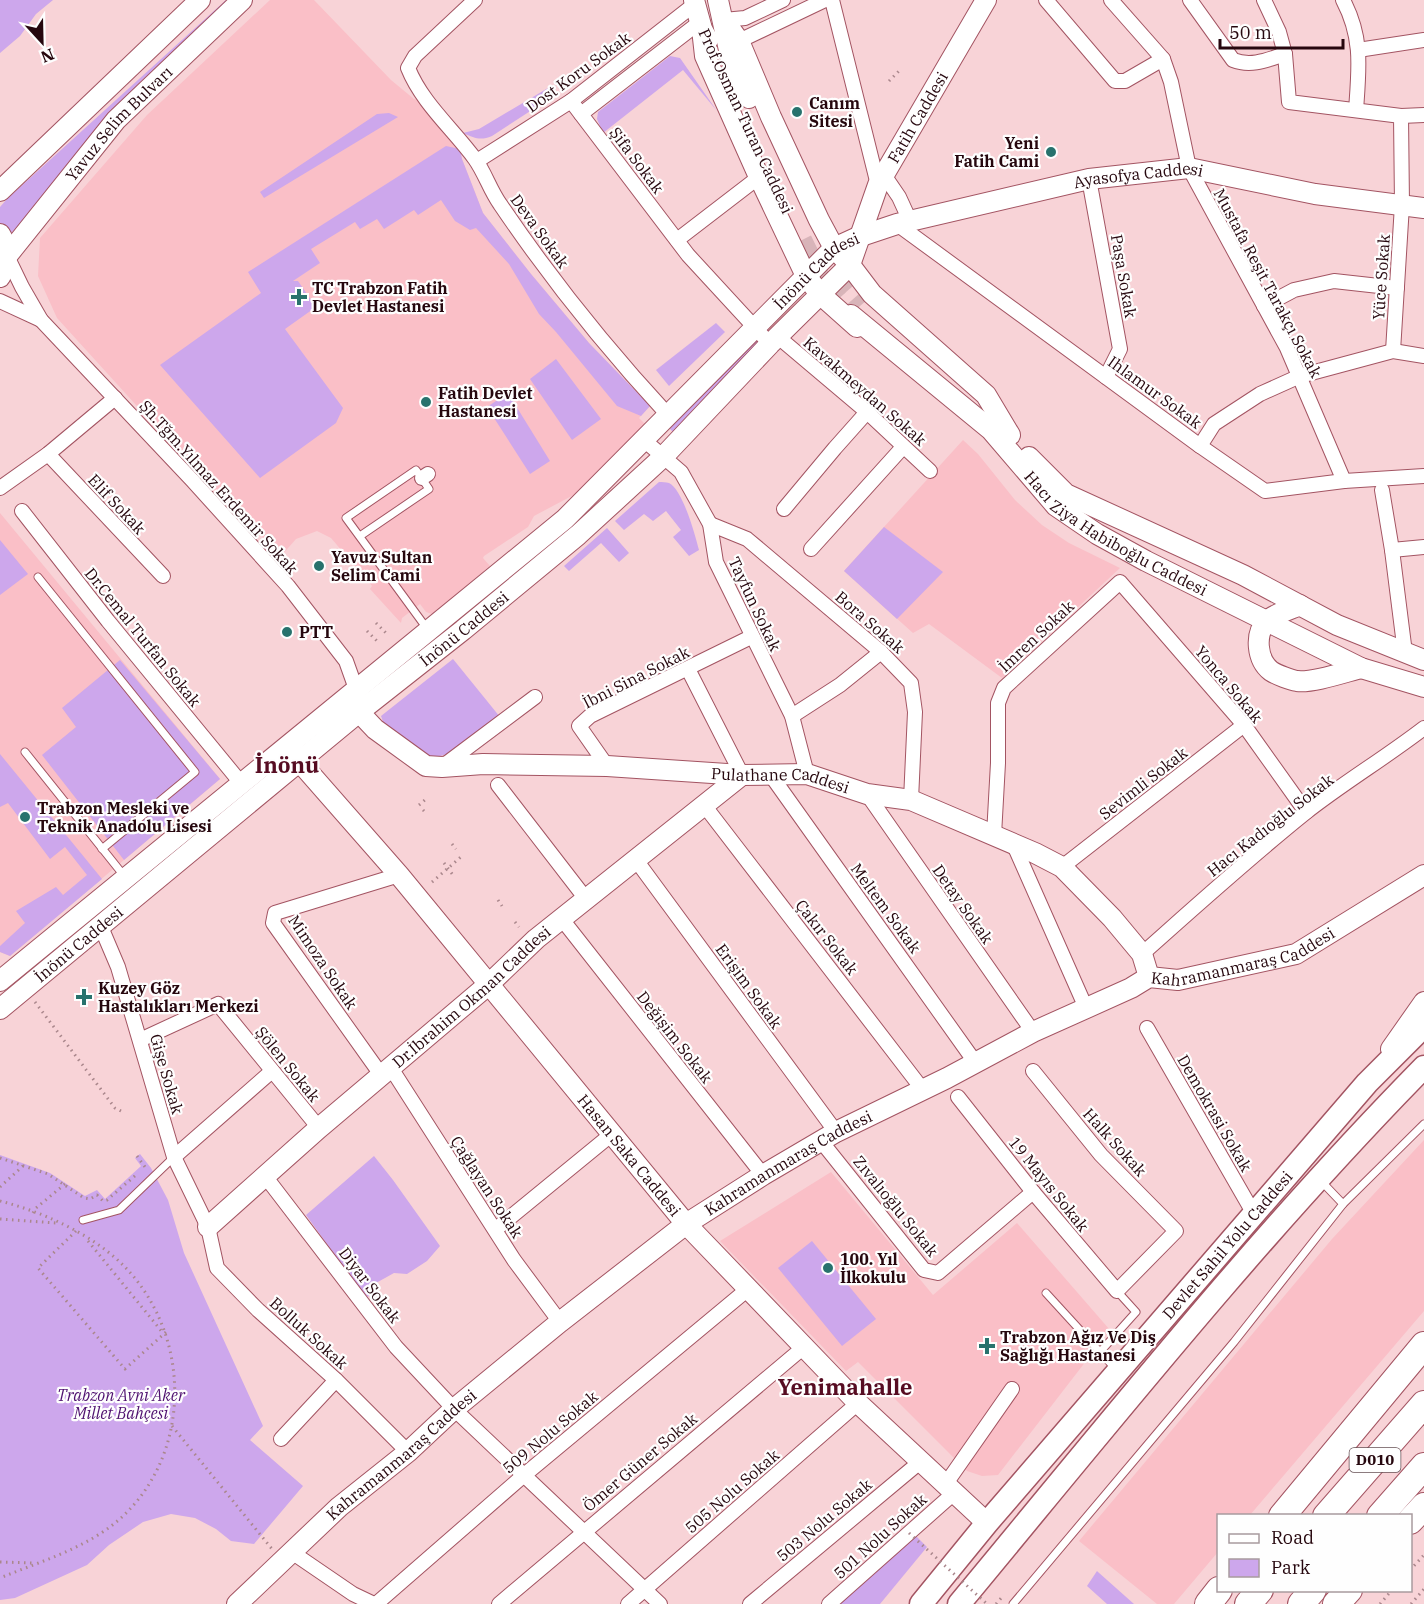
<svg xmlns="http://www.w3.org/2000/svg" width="1424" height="1604" font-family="'IBM Plex Serif',serif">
  <rect width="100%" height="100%" fill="#f8d3d7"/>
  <!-- built -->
  <g fill="#fabfc7">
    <polygon points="270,0 314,0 391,80 414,99 419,100 460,149 462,159 483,213 531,274 589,343 650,406 639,418 647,426 583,490 534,516 528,527 484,556 483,558 490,566 432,614 426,612 420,604 402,618 401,623 370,589 372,586 331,538 317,531 296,539 281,556 242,516 225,503 57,318 38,276 40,238 147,115"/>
    <polygon points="963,440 978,454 1015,500 1042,525 1069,543 1120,568 1002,678 929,624 913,633 844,571"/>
    <polygon points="0,513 220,779 10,956 0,952"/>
    <polygon points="1424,1140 1424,1311 1250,1515 1218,1516 1218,1552 1174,1604 1157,1604 1079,1541 1332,1239"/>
    <polygon points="831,1172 933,1295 1017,1223 1110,1330 998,1475 982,1476 967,1471 858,1362 846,1371 720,1241"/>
  </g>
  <!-- green -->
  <g fill="#cda7ec">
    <polygon points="0,0 53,0 36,14 20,36 0,53"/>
    <polygon points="226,0 230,0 140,82 106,118 25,220 11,233 0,223 0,207 7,199"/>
    <polygon points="670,56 680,58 717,111 683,70 603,133 597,119 598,112"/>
    <path d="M548,88L555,95L492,136C480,141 475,138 463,133L479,129Z"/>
    <polygon points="389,113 398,117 264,198 260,192 377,114"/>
    <polygon points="446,146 460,149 462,159 483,213 531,274 589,343 650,406 641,416 617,406 556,332 539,314 509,264 476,228 470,230 455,221 441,200 418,215 414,210 384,229 377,219 360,229 355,222 311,249 320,263 293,281 298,281 316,307 285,329 343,408 336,423 260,478 160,365 261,293 248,272"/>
    <polygon points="716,323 725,332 669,386 656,370"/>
    <polygon points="755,339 759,343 674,433 668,427"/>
    <polygon points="556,359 601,419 572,440 530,379"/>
    <polygon points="508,393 550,461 530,474 487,407"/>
    <path d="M659,482C662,482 666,482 669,483C683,490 695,535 699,550L689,556L673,537L681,530L666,511L653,521L644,514L624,530L615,521Z"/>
    <polygon points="884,527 943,572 897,619 844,571"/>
    <polygon points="607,528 629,553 619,562 601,543 569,571 564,566"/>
    <polygon points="0,540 28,574 0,595"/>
    <polygon points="453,659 500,717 451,753 433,758 395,732 386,730 381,716"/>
    <polygon points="120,660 220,779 124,860 42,755 76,727 62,708"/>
    <polygon points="0,754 102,879 10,956 0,952 0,946 25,923 16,911 56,887 63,895 87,875 65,847 50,859 8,803 0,807"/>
    <polygon points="140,1154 151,1168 168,1200 184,1253 263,1426 250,1440 303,1486 254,1544 231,1541 216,1529 195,1518 171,1514 143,1522 109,1545 87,1565 15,1598 0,1600 0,1155 50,1173 85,1196 97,1190 105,1199 141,1166 135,1158"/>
    <polygon points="374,1156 393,1180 440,1246 427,1261 407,1274 394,1273 376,1283 368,1297 355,1283 306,1215"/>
    <polygon points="812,1241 876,1319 842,1346 778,1268"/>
    <polygon points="916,1536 927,1547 880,1604 838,1604"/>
    <polygon points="1097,1571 1098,1572 1134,1604 1107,1604 1087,1586"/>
  </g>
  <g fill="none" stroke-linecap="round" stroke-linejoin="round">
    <!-- secondary-tunnel -->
    <g stroke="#d8b4b9" stroke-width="20" stroke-dasharray="20 10" stroke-linecap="butt">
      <polyline points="802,240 821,279 838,299"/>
      <polyline points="834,276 860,306"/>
    </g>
    <!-- lane casing -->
    <g stroke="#a35462" stroke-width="9">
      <g id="lane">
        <polyline points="360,536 429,489 416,470 346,518 428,630"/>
        <polyline points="38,577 195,772 102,849"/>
        <polyline points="25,752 125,877"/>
        <polyline points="1343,1204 1424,1124"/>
        <polyline points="83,1220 119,1210 174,1157"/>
        <polyline points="1046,1293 1100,1352 1136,1312 1117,1291"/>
        <polyline points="1100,1352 1115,1368"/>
        <polyline points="1013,1604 1234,1342 1343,1204 1322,1182"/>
      </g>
    </g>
    <!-- street casing -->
    <g stroke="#a35462" stroke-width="16">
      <g id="street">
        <path d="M475,0L415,56L408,68C422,103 453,129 475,159C485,173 490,190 500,204C550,278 607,349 668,415"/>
        <polyline points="832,0 878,185"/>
        <polyline points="1046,0 1115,81 1125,81 1163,59"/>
        <polyline points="1111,0 1163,59 1171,82 1189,168 1287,348 1344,481"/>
        <path d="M1190,0L1233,60C1251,67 1267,60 1285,54"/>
        <polyline points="1264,0 1279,32 1285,54 1289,102 1401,116 1402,205 1393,351"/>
        <path d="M1343,0C1363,38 1359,68 1356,110"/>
        <polyline points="724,20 745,18 783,0"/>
        <polyline points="739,41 825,0"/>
        <polyline points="1358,50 1424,40"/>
        <polyline points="571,101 688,255 770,344"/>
        <polyline points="581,114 700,22"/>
        <polyline points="1401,116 1424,115"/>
        <polyline points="477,161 571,101 695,4"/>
        <polyline points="884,175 899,197 910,221"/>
        <polyline points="1089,179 1120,349 1106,377"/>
        <polyline points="897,224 1200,446 1265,491 1344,481 1424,476"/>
        <polyline points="677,240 759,177"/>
        <polyline points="7,256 22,287 41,320 192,480 288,586 346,661 356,689"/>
        <polyline points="0,301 41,320"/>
        <polyline points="1264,306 1294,290 1334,281 1397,288"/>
        <polyline points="777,336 867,412 930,471"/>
        <polyline points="645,441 681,472 710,524 716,562 792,716 807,774"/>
        <polyline points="1200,446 1214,424 1260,394 1300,376 1393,351 1424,356"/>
        <polyline points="48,454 163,576"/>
        <polyline points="422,478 428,474"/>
        <polyline points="0,488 48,454 115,398"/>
        <polyline points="1382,490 1392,550 1405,653"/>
        <polyline points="784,509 835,448 867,412"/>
        <polyline points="22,511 108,621 241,783"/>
        <polyline points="710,524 747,539 881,652 911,683 915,712 911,800"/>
        <polyline points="811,549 903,447"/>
        <polyline points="1392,550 1424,547"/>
        <polyline points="688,669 742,775"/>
        <polyline points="792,716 840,685 881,652"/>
        <polyline points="443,766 535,697"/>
        <polyline points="607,766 579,726 590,716 751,637"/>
        <polyline points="770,774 975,1062"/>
        <polyline points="498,785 586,899"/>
        <polyline points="867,794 1033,1032"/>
        <polyline points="704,805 923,1090"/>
        <polyline points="994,835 998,763 998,703 1004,688 1120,582 1244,725 1306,812"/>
        <polyline points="1013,843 1086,1008"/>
        <polyline points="636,860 836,1132"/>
        <polyline points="1062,867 1244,725"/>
        <polyline points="561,918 763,1175"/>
        <polyline points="101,927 118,967 174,1157 208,1227 217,1268 258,1310 336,1380 408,1452"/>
        <path d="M1142,954C1196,906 1249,858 1305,813C1343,783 1385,758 1424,728"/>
        <polyline points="1147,1028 1254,1214"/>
        <polyline points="140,1040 218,1004 319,1128"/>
        <polyline points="391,1068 514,1260 560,1322"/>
        <polyline points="382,1076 273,923 275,913 399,875"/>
        <polyline points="958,1097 1033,1192 1117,1291 1176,1231 1101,1155 1033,1071"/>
        <polyline points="821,1141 924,1270 938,1273 1033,1192"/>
        <polyline points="174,1157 272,1071"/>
        <polyline points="265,1176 396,1347 454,1409 660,1604"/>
        <polyline points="496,1229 612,1134"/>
        <polyline points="281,1439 336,1380"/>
        <polyline points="945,1485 1012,1389"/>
        <polyline points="293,1553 353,1594 374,1604"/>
        <polyline points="376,1604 523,1476 748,1289"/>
        <polyline points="499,1604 804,1347"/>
        <polyline points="628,1604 858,1403"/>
        <polyline points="750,1604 920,1462"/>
        <polyline points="829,1604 954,1493"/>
      </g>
    </g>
    <!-- secondary casing -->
    <g stroke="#a35462" stroke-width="22">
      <g id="secondary">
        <polyline points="694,0 702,29 708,40"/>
        <polyline points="718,0 731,59 749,98"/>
        <polyline points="724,20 739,41 771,117 819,220 834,248 850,265 872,294 986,395 1010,435"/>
        <polyline points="702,29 705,56 759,177 806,276 820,294 857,327"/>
        <polyline points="0,191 200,0"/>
        <polyline points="0,234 6,245 7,256"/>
        <path id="s1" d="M0,277L5,267L7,256L116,120L242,0"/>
        <path id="s2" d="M851,315L991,430L1056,506L1097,534L1146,561L1361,668L1424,687"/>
        <polyline points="1029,457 1066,494 1243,575 1337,625 1424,660"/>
        <path d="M1300,605C1291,609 1274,614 1267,621C1254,634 1257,660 1271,671C1277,675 1291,680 1297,681C1313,683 1345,672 1361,668"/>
        <path id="s3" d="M358,701L359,712L375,729L426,766L442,767L483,764L607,766L742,775L807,774L867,794L911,800L1035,853L1062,867L1112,918L1142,954L1149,977"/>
        <path id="s4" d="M292,753L399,875L686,1224L858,1403L987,1523"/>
        <path id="s5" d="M0,981L565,519L834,248L858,237L897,224L1089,179L1189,168L1315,194L1424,208"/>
        <path id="s6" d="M0,1009L359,712L463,630L578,535L663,457L770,344L850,265L878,185L986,0"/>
        <polyline points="1391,1049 1424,1002"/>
        <path id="s7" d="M208,1227L319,1128L488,985L536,939L742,775"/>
        <path id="s8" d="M237,1604L339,1507L408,1452L454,1409L560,1322L686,1224L763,1175L836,1132L947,1078L1033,1032L1131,988L1149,977L1178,980L1296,954L1424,875"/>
      </g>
    </g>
    <!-- primary casing -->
    <g stroke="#a35462" stroke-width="25">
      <g id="primary">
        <path id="s9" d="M921,1604L987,1523L1367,1083L1424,1026"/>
        <path d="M959,1604C1110,1422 1258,1236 1424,1067"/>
      </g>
    </g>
    <!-- highway casing -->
    <g stroke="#a35462" stroke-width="28">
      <g id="highway">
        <polyline points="1282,1516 1424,1345"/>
        <polyline points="1326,1516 1424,1404"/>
        <polyline points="1380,1516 1424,1466"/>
        <polyline points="1410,1521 1424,1506"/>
        <polyline points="1208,1604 1219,1590"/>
        <polyline points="1248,1604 1260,1590"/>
        <polyline points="1301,1604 1313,1590"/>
        <polyline points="1336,1604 1349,1590"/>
      </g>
    </g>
    <!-- path -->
    <g stroke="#aa878c" stroke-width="3" stroke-dasharray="1.5 4.5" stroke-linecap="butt">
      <polyline points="889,81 900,70"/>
      <polyline points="376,623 388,635"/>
      <polyline points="367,631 379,643"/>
      <polyline points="419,805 426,799"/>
      <polyline points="423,810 426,813"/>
      <polyline points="452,844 456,849"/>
      <polyline points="444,863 453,875"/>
      <polyline points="432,882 462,856"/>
      <polyline points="498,900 502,906"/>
      <polyline points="515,922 519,927"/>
      <polyline points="35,1002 115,1108 125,1113"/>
      <polyline points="137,1156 145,1167 143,1169"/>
      <polyline points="0,1158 48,1174 84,1198 90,1199 97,1195 103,1201 107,1200 136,1175"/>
      <polyline points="0,1187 24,1165"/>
      <path d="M0,1201C43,1212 92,1234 124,1266C191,1334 193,1451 122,1517C88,1548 41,1561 0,1578"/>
      <polyline points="33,1213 36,1208 65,1184"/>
      <polyline points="0,1219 56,1223"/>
      <polyline points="76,1231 38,1268 125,1369 166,1332"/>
      <polyline points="88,1241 163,1333"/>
      <polyline points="172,1426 272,1549"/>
      <polyline points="0,1562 34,1563"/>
      <polyline points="1410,1570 1424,1555"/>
      <polyline points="996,1604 1003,1596"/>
      <polyline points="1380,1604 1392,1590"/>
      <polyline points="1411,1604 1424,1589"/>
    </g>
    <!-- lane -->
    <use href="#lane" stroke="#fff" stroke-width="7"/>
    <!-- street -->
    <use href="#street" stroke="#fff" stroke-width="14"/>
    <!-- secondary -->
    <use href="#secondary" stroke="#fff" stroke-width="20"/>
    <!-- primary -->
    <use href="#primary" stroke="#fff" stroke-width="22"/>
    <!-- highway -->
    <use href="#highway" stroke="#fff" stroke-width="26"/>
    <!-- path-bridge -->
    <polyline stroke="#aa878c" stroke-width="3" stroke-dasharray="1.5 4.5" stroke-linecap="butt" points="909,1533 987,1604"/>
  </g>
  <!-- markers -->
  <g fill="#28726d" stroke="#fefefe" stroke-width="2">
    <circle cx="797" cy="112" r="6"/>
    <circle cx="1051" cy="152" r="6"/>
    <path d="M296 288h6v6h6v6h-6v6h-6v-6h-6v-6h6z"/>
    <circle cx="426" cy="402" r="6"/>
    <circle cx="319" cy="566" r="6"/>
    <circle cx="287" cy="632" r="6"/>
    <circle cx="25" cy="817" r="6"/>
    <path d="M81 988h6v6h6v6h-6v6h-6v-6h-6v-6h6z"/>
    <circle cx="828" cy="1268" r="6"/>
    <path d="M984 1337h6v6h6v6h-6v6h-6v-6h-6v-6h6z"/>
  </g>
  <g text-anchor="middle" stroke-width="4.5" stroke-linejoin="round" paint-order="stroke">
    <!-- shield labels -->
    <rect fill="#fefefe" stroke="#675156" stroke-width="1.5" x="1349.5" y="1448" width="51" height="24" rx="4.5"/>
    <g font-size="15" font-weight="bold" fill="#26070e">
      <text x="1375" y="1465">D010</text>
    </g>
    <!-- street labels -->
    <g font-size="16" fill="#26070e" stroke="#fefefe">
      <text transform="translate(578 72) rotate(-36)" y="6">Dost Koru Sokak</text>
      <text dy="6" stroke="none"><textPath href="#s6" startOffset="1294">Fatih Caddesi</textPath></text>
      <text transform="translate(746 121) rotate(65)" y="6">Prof.Osman Turan Caddesi</text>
      <text dy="6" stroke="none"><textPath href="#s1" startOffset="196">Yavuz Selim Bulvarı</textPath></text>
      <text transform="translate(637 160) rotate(53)" y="6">Şifa Sokak</text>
      <text dy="6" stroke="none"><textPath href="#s5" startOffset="1426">Ayasofya Caddesi</textPath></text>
      <text transform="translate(540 231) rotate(54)" y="6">Deva Sokak</text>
      <text transform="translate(1124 276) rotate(80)" y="6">Paşa Sokak</text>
      <text transform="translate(1381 277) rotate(-86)" y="6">Yüce Sokak</text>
      <text dy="6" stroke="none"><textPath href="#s5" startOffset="1084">İnönü Caddesi</textPath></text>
      <text transform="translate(1268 283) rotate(62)" y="6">Mustafa Reşit Tarakçı Sokak</text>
      <text transform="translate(865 391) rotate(41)" y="6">Kavakmeydan Sokak</text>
      <text transform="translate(1155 392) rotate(36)" y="6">Ihlamur Sokak</text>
      <text transform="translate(219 487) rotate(48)" y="6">Şh.Tğm.Yılmaz Erdemir Sokak</text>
      <text transform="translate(117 504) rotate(47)" y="6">Elif Sokak</text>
      <text dy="6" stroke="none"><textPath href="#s2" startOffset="346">Hacı Ziya Habiboğlu Caddesi</textPath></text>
      <text transform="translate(755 604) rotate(65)" y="6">Tayfun Sokak</text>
      <text transform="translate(870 622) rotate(41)" y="6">Bora Sokak</text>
      <text dy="6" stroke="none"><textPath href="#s6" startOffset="600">İnönü Caddesi</textPath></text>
      <text transform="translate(1036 636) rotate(-43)" y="6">İmren Sokak</text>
      <text transform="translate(143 637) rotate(51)" y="6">Dr.Cemal Turfan Sokak</text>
      <text transform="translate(636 677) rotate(-27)" y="6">İbni Sina Sokak</text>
      <text transform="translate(1229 684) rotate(50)" y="6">Yonca Sokak</text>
      <text dy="6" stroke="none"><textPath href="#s3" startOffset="453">Pulathane Caddesi</textPath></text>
      <text transform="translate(1143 783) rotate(-38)" y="6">Sevimli Sokak</text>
      <text transform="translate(1270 825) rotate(-38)" y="6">Hacı Kadıoğlu Sokak</text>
      <text transform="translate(963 904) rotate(55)" y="6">Detay Sokak</text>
      <text transform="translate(886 908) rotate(54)" y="6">Meltem Sokak</text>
      <text transform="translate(827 937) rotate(52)" y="6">Çakır Sokak</text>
      <text dy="6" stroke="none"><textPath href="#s6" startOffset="102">İnönü Caddesi</textPath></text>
      <text dy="6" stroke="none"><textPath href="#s8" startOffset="1212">Kahramanmaraş Caddesi</textPath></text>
      <text transform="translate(323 962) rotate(56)" y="6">Mimoza Sokak</text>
      <text transform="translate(749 986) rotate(54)" y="6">Erişim Sokak</text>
      <text dy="6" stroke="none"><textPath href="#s7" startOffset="350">Dr.İbrahim Okman Caddesi</textPath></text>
      <text transform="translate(675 1037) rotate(52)" y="6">Değişim Sokak</text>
      <text transform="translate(288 1064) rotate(51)" y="6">Şölen Sokak</text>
      <text transform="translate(167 1074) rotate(74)" y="6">Gişe Sokak</text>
      <text transform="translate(1215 1113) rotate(60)" y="6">Demokrasi Sokak</text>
      <text transform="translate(1115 1142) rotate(48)" y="6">Halk Sokak</text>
      <text dy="6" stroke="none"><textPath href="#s4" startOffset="525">Hasan Saka Caddesi</textPath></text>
      <text dy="6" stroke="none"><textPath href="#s8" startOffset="708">Kahramanmaraş Caddesi</textPath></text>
      <text transform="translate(1049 1184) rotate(51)" y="6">19 Mayıs Sokak</text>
      <text transform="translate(487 1187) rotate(57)" y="6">Çağlayan Sokak</text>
      <text transform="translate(896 1206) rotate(51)" y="6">Zıvalıoğlu Sokak</text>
      <text dy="6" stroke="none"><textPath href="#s9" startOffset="472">Devlet Sahil Yolu Caddesi</textPath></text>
      <text transform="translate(370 1285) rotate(53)" y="6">Diyar Sokak</text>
      <text transform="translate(309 1333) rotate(42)" y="6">Bolluk Sokak</text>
      <text transform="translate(550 1432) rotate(-40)" y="6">509 Nolu Sokak</text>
      <text dy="6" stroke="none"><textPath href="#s8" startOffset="222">Kahramanmaraş Caddesi</textPath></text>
      <text transform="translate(640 1462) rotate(-40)" y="6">Ömer Güner Sokak</text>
      <text transform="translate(732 1491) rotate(-41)" y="6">505 Nolu Sokak</text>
      <text transform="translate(824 1520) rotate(-40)" y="6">503 Nolu Sokak</text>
      <text transform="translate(880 1536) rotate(-42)" y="6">501 Nolu Sokak</text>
    </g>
    <!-- poi labels -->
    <g font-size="16" font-weight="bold" fill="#26070e" stroke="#fefefe" text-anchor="start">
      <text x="809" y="109">Canım<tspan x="809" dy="18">Sitesi</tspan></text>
      <text x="1039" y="149" text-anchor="end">Yeni<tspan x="1039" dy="18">Fatih Cami</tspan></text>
      <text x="312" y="294">TC Trabzon Fatih<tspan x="312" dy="18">Devlet Hastanesi</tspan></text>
      <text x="438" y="399">Fatih Devlet<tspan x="438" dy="18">Hastanesi</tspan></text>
      <text x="331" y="563">Yavuz Sultan<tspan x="331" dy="18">Selim Cami</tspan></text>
      <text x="299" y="638">PTT</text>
      <text x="37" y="814">Trabzon Mesleki ve<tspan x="37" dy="18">Teknik Anadolu Lisesi</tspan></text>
      <text x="98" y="994">Kuzey Göz<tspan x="98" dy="18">Hastalıkları Merkezi</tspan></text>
      <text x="840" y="1265">100. Yıl<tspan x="840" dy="18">İlkokulu</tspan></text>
      <text x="1000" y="1343">Trabzon Ağız Ve Diş<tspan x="1000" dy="18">Sağlığı Hastanesi</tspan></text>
    </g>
    <!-- park labels -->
    <g font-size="16" font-style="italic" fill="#4f1170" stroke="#fefefe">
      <text x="121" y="1401">Trabzon Avni Aker<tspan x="121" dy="18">Millet Bahçesi</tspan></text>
    </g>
    <!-- district labels -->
    <g font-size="22" font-weight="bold" fill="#560c22" stroke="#fefefe">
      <text x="287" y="773">İnönü</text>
      <text x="845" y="1395">Yenimahalle</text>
    </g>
  </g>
  <!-- legend -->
  <rect x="1217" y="1514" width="195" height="78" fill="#fefefe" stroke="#a89b9e" stroke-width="1.5"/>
  <rect x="1229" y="1534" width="30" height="9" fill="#ffffff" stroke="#a89b9e" stroke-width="1.5"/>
  <text x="1271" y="1544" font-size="18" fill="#26070e">Road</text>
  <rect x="1229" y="1559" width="30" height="18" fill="#cda7ec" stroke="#a89b9e" stroke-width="1.5"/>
  <text x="1271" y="1574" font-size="18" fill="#26070e">Park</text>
  <!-- north arrow -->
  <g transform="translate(42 42) rotate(158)" stroke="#fefefe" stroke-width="4.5" paint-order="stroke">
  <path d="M0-4.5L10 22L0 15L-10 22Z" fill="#26070e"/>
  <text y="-9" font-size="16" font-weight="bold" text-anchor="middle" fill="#26070e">N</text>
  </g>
  <!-- scale -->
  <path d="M1220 39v9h123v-9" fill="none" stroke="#26070e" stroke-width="3"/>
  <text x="1229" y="39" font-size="18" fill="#26070e" stroke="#fefefe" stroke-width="4.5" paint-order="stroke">50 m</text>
</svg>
